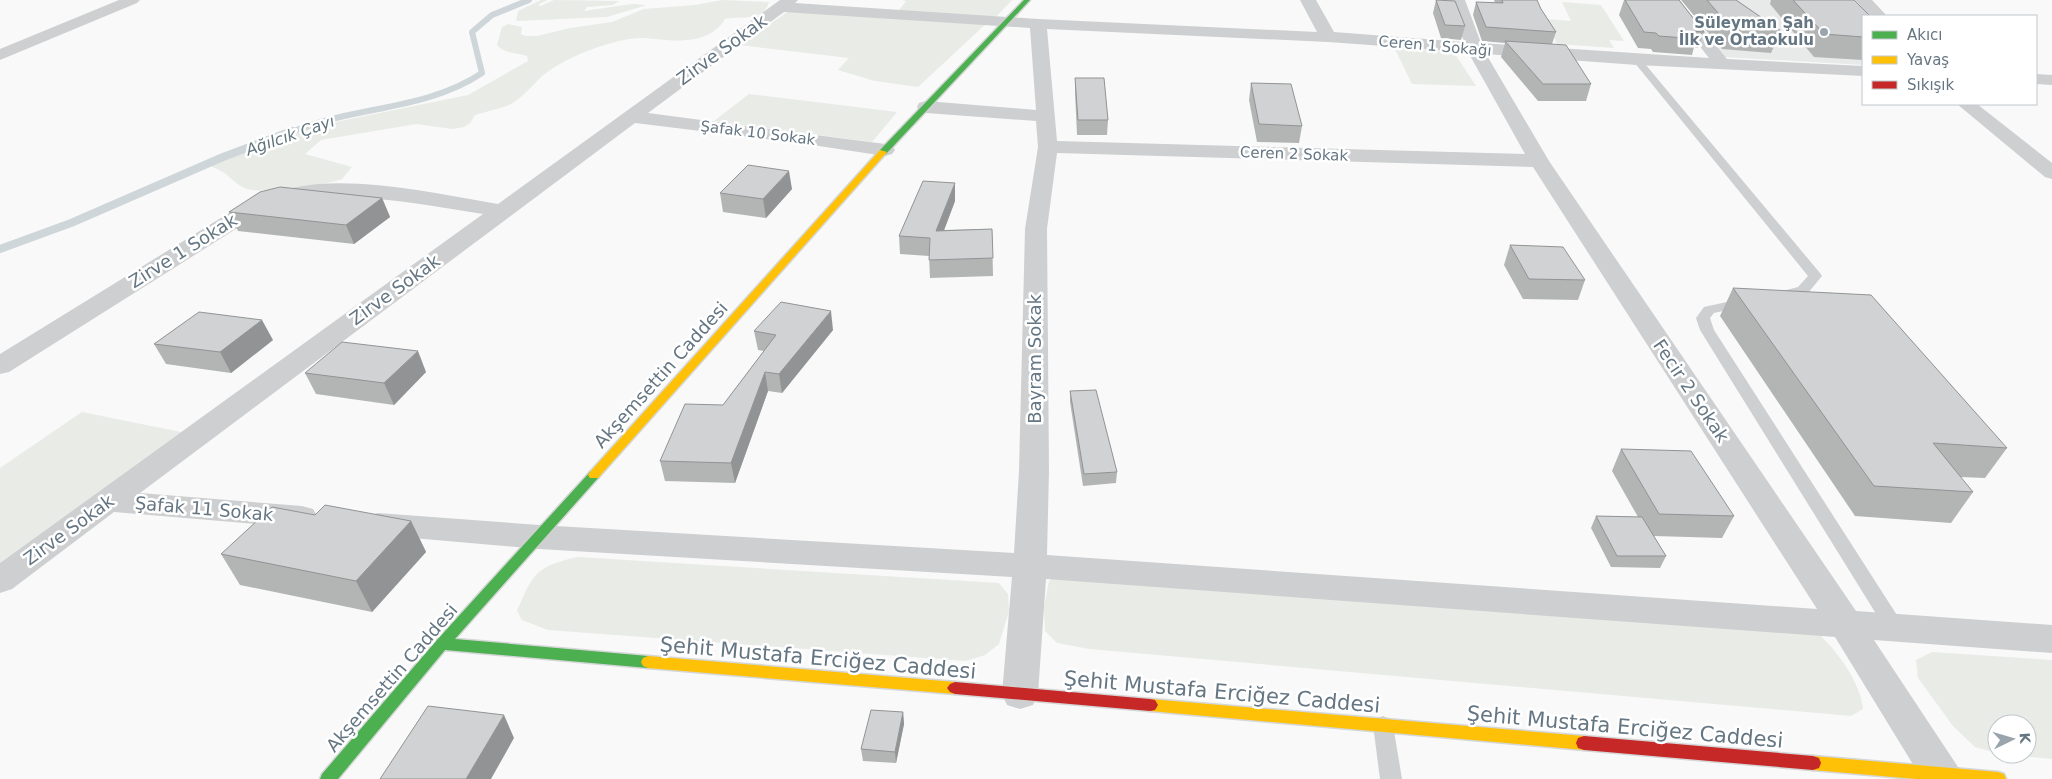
<svg xmlns="http://www.w3.org/2000/svg" width="2052" height="779" font-family="'DejaVu Sans',sans-serif">
  <rect width="100%" height="100%" fill="#f9f9f9"/>
  <!-- built -->
  <polygon fill="#e8e9e9" points="1683,0 1846,0 1863,17 1863,65 1724,57"/>
  <!-- green -->
  <g fill="#e8ebe6">
    <polygon points="541,0 547,0 538,5 541,6 554,0 619,1 613,5 587,7 584,11 632,4 647,5 607,17 516,21 518,11"/>
    <path d="M722,0L769,2C763,22 741,16 725,19C710,46 671,41 645,38C617,36 559,59 540,78C531,87 523,97 511,104C500,109 487,111 475,115L470,123L464,127L453,129L416,124L321,140L305,154L352,167L342,179L332,182C312,186 266,194 247,189C234,185 229,172 212,167L214,157L267,136L468,95L528,61L527,56C516,52 505,54 497,45L502,27L508,24L522,27L521,34L525,36H537L570,28L612,22L644,9L695,5Z"/>
    <polygon points="902,0 1012,0 993,20 897,13 906,1"/>
    <polygon points="1562,2 1601,5 1624,41 1609,40 1614,48 1557,44 1546,19 1571,21"/>
    <polygon points="792,9 988,22 918,87 875,81 838,70 849,58 739,45"/>
    <polygon points="1394,47 1453,51 1476,86 1412,84"/>
    <polygon points="749,94 897,112 872,142 714,121"/>
    <polygon points="82,412 181,432 0,563 0,468"/>
    <path d="M577,557L999,583L1008,594L1009,611L999,644L985,655L966,661L548,630L522,620L517,611C532,574 537,566 577,557Z"/>
    <path d="M1060,573L1820,635C1839,654 1860,682 1863,709L1851,716L1089,649L1057,643L1045,631L1044,608L1049,581Z"/>
    <polygon points="1932,652 2052,660 2052,759 2001,754 2027,754 2027,724 1997,724 1997,753 1975,747 1953,726 1918,678 1916,660"/>
  </g>
  <g fill="none" stroke-linecap="round" stroke-linejoin="round">
    <!-- stream-far1 -->
    <path stroke="#ced6d9" stroke-width="6" d="M288,133C304,127 319,122 336,118C385,106 439,102 482,73L472,32L492,15L529,0"/>
    <!-- stream -->
    <polyline stroke="#ced6d9" stroke-width="8" points="0,249 71,223 223,157 292,131"/>
    <!-- fast casing -->
    <g stroke="#d5d6d7" stroke-width="3">
      <g id="fast">
        <polygon points="1024,0 1030,0 886,154 880,154 880,150"/>
        <polygon points="594,471 598,472 600,475 598,478 455,639 648,656 653,658 655,662 653,666 648,668 445,650 338,779 320,779 322,774 437,640 590,472"/>
      </g>
    </g>
    <!-- slow casing -->
    <g stroke="#d5d6d7" stroke-width="3">
      <g id="slow">
        <polygon points="880,150 887,152 598,478 590,478 588,475 590,472"/>
        <polygon points="648,656 955,682 960,684 963,688 960,692 955,694 648,668 643,666 641,662 643,658"/>
        <polygon points="1150,699 1584,736 1590,738 1592,743 1590,748 1584,750 1150,711 1145,710 1142,705 1145,700"/>
        <polygon points="1813,756 1998,772 2004,774 2006,779 1916,779 1813,770 1807,768 1805,763 1807,758"/>
      </g>
    </g>
    <!-- jam casing -->
    <g stroke="#d5d6d7" stroke-width="3">
      <g id="jam">
        <polygon points="955,682 1150,699 1155,700 1158,705 1155,710 1150,711 955,694 950,692 947,688 950,684"/>
        <polygon points="1584,736 1813,756 1819,758 1821,763 1819,768 1813,770 1584,750 1578,748 1576,743 1578,738"/>
      </g>
    </g>
    <!-- lane -->
    <g fill="#cecfd0" fill-rule="evenodd">
      <polygon points="1634,58 1640,58 1820,273 1822,276 1808,293 1780,300 1775,299 1773,296 1775,293 1798,287 1808,276 1634,62"/>
      <polygon points="1745,298 1752,302 1750,305 1714,313 1710,318 1714,330 1902,623 1905,628 1902,633 1895,635 1888,633 1700,330 1696,318 1704,307"/>
      <polygon points="1383,716 1390,719 1393,725 1402,779 1380,779 1373,725 1376,719"/>
    </g>
    <!-- street -->
    <g fill="#cecfd0" fill-rule="evenodd">
      <polygon points="119,0 140,0 137,3 0,60 0,49"/>
      <path d="M780,0H798L795,3L1038,19L1317,32L1300,0H1316L1334,32L1464,42L1449,0H1465L1481,43L1709,58L1663,0H1679L1727,59L1863,66V76L1637,65L1486,54L1549,161L1856,611L2052,625V653L1874,640L1958,767L1964,779H1922L1835,637L1046,579L1038,694L1033,705L1020,709L1007,705L1002,694L1012,577L539,549L378,535L367,532L362,524L367,516L378,513L539,525L1014,553L1019,471L1025,229L1038,147L1036,121L926,113L919,111L917,107L919,103L926,101L1036,110L1030,28L784,12L648,113L885,144L892,146L895,150L892,154L885,156L799,143L635,123L140,493L302,506L313,509L318,517L313,525L302,528L114,512L12,589L0,593V563L483,214C410,203 338,186 266,210L9,372L0,374V354L250,200C272,193 294,186 318,184C378,180 438,194 498,204ZM1047,29L1328,42L1468,52L1525,154L1057,141ZM1057,153L1533,167L1817,609L1047,555L1049,471L1047,229Z"/>
      <polygon points="1855,0 1872,0 1887,16 1870,16"/>
      <polygon points="2036,74 2052,75 2052,85 2036,84"/>
      <polygon points="1957,104 1977,104 2052,163 2052,179 2045,177"/>
    </g>
    <!-- fast -->
    <use href="#fast" fill="#4caf50" fill-rule="evenodd"/>
    <!-- slow -->
    <use href="#slow" fill="#ffc107" fill-rule="evenodd"/>
    <!-- jam -->
    <use href="#jam" fill="#c62828" fill-rule="evenodd"/>
  </g>
  <!-- wall -->
  <g fill="#b3b5b5">
    <polygon points="1436,0 1465,26 1461,40 1441,38 1433,13"/>
    <polygon points="1494,0 1537,0 1541,9 1556,32 1552,44 1591,84 1586,101 1538,101 1501,57 1505,43 1482,41 1473,15 1476,2 1495,3"/>
    <polygon points="1624,0 1679,0 1704,32 1698,48 1694,47 1692,55 1653,52 1651,49 1638,48 1619,15"/>
    <polygon points="1681,0 1736,0 1781,31 1771,53 1722,49"/>
    <polygon points="1771,0 1854,0 1863,16 1863,60 1814,57 1770,4"/>
    <polygon points="1075,78 1108,120 1107,135 1077,135 1075,92"/>
    <polygon points="1251,83 1302,126 1299,143 1257,142 1249,100"/>
    <polygon points="792,189 766,218 723,212 720,193"/>
    <polygon points="382,198 390,217 354,244 238,231 229,212"/>
    <polygon points="955,201 944,230 992,229 993,276 930,278 929,256 900,254 899,236"/>
    <polygon points="1510,245 1585,280 1578,300 1523,299 1504,265"/>
    <polygon points="1733,288 2007,448 1985,478 1960,477 1973,492 1951,523 1855,516 1720,316"/>
    <polygon points="833,330 782,393 768,391 735,483 665,481 660,461 723,405 764,351 758,350 754,331"/>
    <polygon points="273,340 231,373 166,364 154,344"/>
    <polygon points="426,372 394,405 316,394 305,373"/>
    <polygon points="1070,391 1117,472 1116,483 1083,486 1070,402"/>
    <polygon points="1621,449 1734,516 1722,538 1654,536 1666,556 1660,568 1611,567 1591,528 1596,516 1638,517 1612,471"/>
    <polygon points="315,515 411,521 426,552 372,612 240,585 221,554"/>
    <polygon points="903,712 904,724 896,763 863,761 861,749"/>
  </g>
  <!-- shaded-wall -->
  <g fill="#929394">
    <polygon points="789,171 792,189 766,218 763,199"/>
    <polygon points="955,183 955,201 937,249 936,231"/>
    <polygon points="382,198 390,217 354,244 346,225"/>
    <polygon points="831,311 833,330 782,393 779,374"/>
    <polygon points="262,320 273,340 231,373 220,352"/>
    <polygon points="418,351 426,372 394,405 384,383"/>
    <polygon points="765,372 768,391 735,483 731,463"/>
    <polygon points="411,521 426,552 372,612 356,581"/>
    <polygon points="903,712 904,724 896,763 895,752"/>
    <polygon points="504,715 514,738 491,779 466,779"/>
  </g>
  <!-- building -->
  <g fill="#d0d2d3" stroke="#929394">
    <polygon points="1436,0 1455,1 1465,26 1445,25"/>
    <polygon points="1502,0 1537,0 1541,9 1556,32 1486,27 1476,2 1503,3"/>
    <polygon points="1625,0 1679,0 1704,32 1691,31 1698,39 1659,36 1656,33 1644,32"/>
    <polygon points="1707,0 1736,0 1781,31 1730,27"/>
    <polygon points="1793,0 1854,0 1870,16 1863,16 1863,37 1824,34"/>
    <polygon points="1505,41 1566,45 1591,84 1543,84"/>
    <polygon points="1075,78 1104,78 1108,120 1078,120"/>
    <polygon points="1251,83 1291,84 1302,126 1259,124"/>
    <polygon points="748,165 789,171 763,199 720,193"/>
    <polygon points="923,181 955,183 936,231 992,229 993,258 929,260 930,238 899,236"/>
    <polygon points="280,187 382,198 346,225 229,212 260,192"/>
    <polygon points="1510,245 1563,247 1585,280 1529,279"/>
    <polygon points="1733,288 1871,295 2007,448 1933,443 1973,492 1874,486"/>
    <polygon points="781,302 831,311 779,374 765,372 731,463 660,461 685,404 723,405 776,335 754,331"/>
    <polygon points="199,312 262,320 220,352 154,344"/>
    <polygon points="342,342 418,351 384,383 305,373"/>
    <polygon points="1096,390 1117,472 1084,474 1070,391"/>
    <polygon points="1621,449 1691,451 1734,516 1659,514"/>
    <polygon points="325,505 411,521 356,581 221,554 272,507 315,515"/>
    <polygon points="1596,516 1642,517 1666,556 1617,556"/>
    <polygon points="428,706 504,715 466,779 380,779"/>
    <polygon points="871,710 903,712 895,752 861,749"/>
  </g>
  <!-- markers -->
  <circle fill="#99a4ac" stroke="#fff" stroke-width="2" cx="1824" cy="32" r="5"/>
  <g text-anchor="middle" stroke-width="5" stroke-linejoin="round" paint-order="stroke">
    <!-- far-poi labels -->
    <g font-size="15" font-weight="bold" fill="#657683" stroke="#fff" text-anchor="end">
      <text x="1814" y="28">Süleyman Şah<tspan x="1814" dy="17">İlk ve Ortaokulu</tspan></text>
    </g>
    <!-- far-street labels -->
    <g font-size="15" fill="#657683" stroke="#fff">
      <text transform="translate(1435 46) rotate(5)" y="5">Ceren 1 Sokağı</text>
      <text transform="translate(758 133) rotate(7)" y="5">Şafak 10 Sokak</text>
      <text transform="translate(1294 154) rotate(2)" y="5">Ceren 2 Sokak</text>
    </g>
    <!-- far-water labels -->
    <g font-size="16" font-style="italic" fill="#60757c" stroke="#fff">
      <text transform="translate(290 135) rotate(-19)" y="6">Ağılcık Çayı</text>
    </g>
    <!-- street labels -->
    <g font-size="18" fill="#657683" stroke="#fff">
      <text transform="translate(722 50) rotate(-36)" y="6">Zirve Sokak</text>
      <text transform="translate(183 251) rotate(-32)" y="6">Zirve 1 Sokak</text>
      <text transform="translate(395 290) rotate(-36)" y="6">Zirve Sokak</text>
      <text transform="translate(1035 359) rotate(-90)" y="6">Bayram Sokak</text>
      <text transform="translate(661 375) rotate(-48)" y="6">Akşemsettin Caddesi</text>
      <text transform="translate(1691 391) rotate(56)" y="6">Fecir 2 Sokak</text>
      <text transform="translate(204 509) rotate(5)" y="6">Şafak 11 Sokak</text>
      <text transform="translate(69 530) rotate(-36)" y="6">Zirve Sokak</text>
      <text transform="translate(392 678) rotate(-49)" y="6">Akşemsettin Caddesi</text>
    </g>
    <!-- near-street labels -->
    <g font-size="21" fill="#657683" stroke="#fff">
      <text transform="translate(818 658) rotate(5)" y="7">Şehit Mustafa Erciğez Caddesi</text>
      <text transform="translate(1222 692) rotate(5)" y="7">Şehit Mustafa Erciğez Caddesi</text>
      <text transform="translate(1625 727) rotate(5)" y="7">Şehit Mustafa Erciğez Caddesi</text>
    </g>
  </g>
  <!-- legend -->
  <rect x="1862" y="15" width="175" height="90" fill="#ffffff" stroke="#c1c8cd"/>
  <rect x="1872" y="31" width="25" height="8" fill="#4caf50" stroke="#c1c8cd"/>
  <text x="1907" y="40" font-size="15" fill="#657683">Akıcı</text>
  <rect x="1872" y="56" width="25" height="8" fill="#ffc107" stroke="#c1c8cd"/>
  <text x="1907" y="65" font-size="15" fill="#657683">Yavaş</text>
  <rect x="1872" y="81" width="25" height="8" fill="#c62828" stroke="#c1c8cd"/>
  <text x="1907" y="90" font-size="15" fill="#657683">Sıkışık</text>
  <!-- north arrow -->
  <g transform="translate(2012 739) rotate(85)"><circle r="24" fill="#ffffff" stroke="#c1c8cd"/>
  <path d="M0-4L9 19L0 12L-9 19Z" fill="#99a4ac"/>
  <text y="-8" font-size="14" font-weight="bold" text-anchor="middle" fill="#657683">K</text>
  </g>
</svg>
